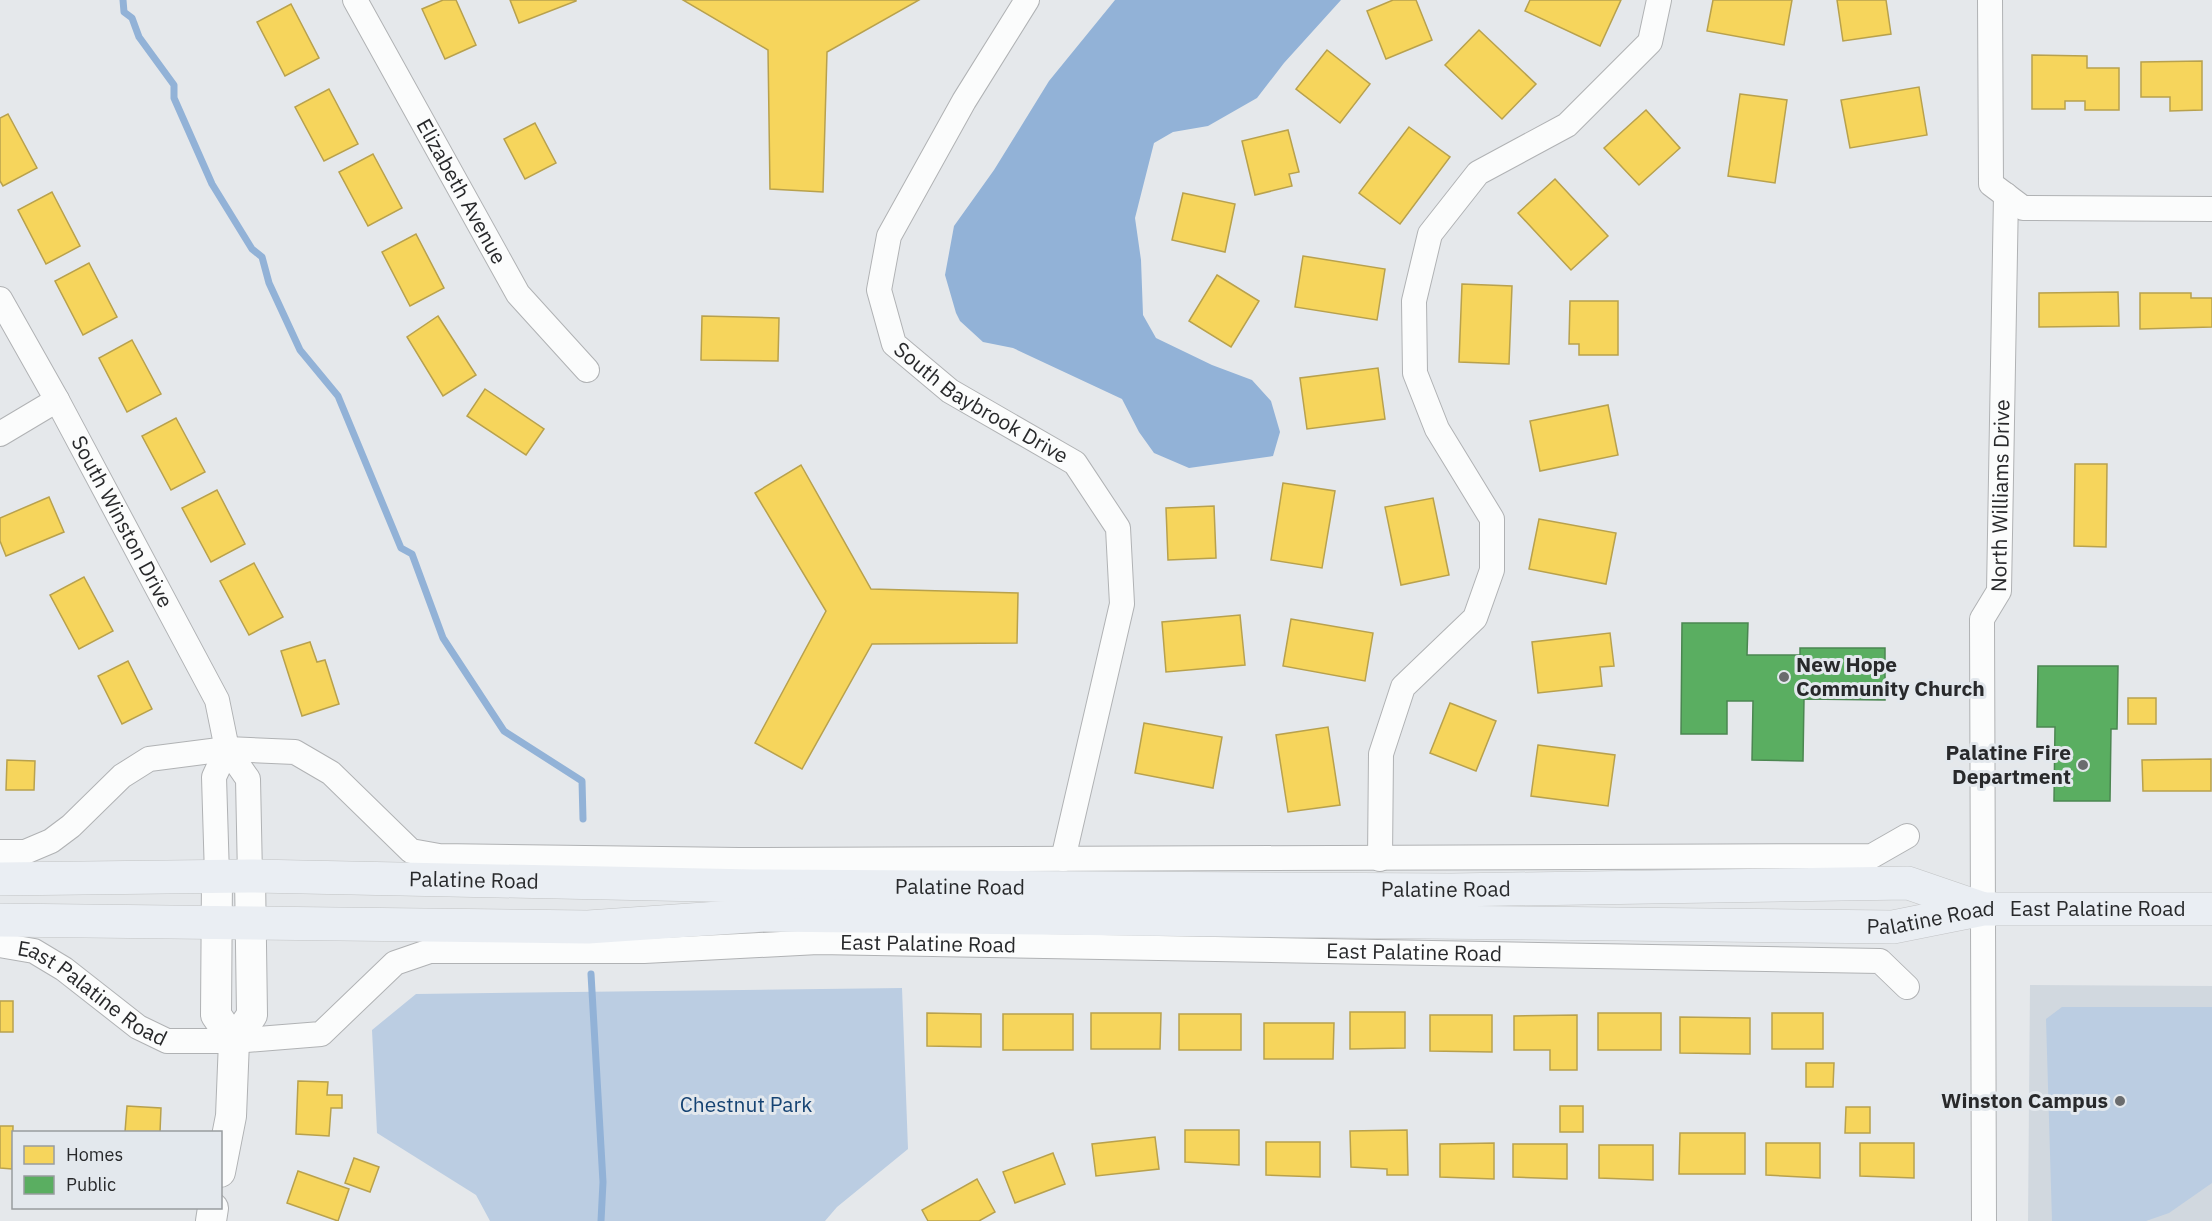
<svg xmlns="http://www.w3.org/2000/svg" width="2212" height="1221" font-family="'IBM Plex Sans',sans-serif">
  <rect width="100%" height="100%" fill="#e5e8eb"/>
  <!-- built -->
  <polygon fill="#d1d8df" points="2030,985 2212,986 2212,1221 2028,1221"/>
  <!-- green -->
  <g fill="#bbcde2">
    <polygon points="902,988 908,1149 837,1207 825,1221 490,1221 476,1195 377,1133 372,1030 416,994"/>
    <polygon points="2062,1007 2212,1007 2212,1183 2169,1213 2146,1221 2052,1221 2046,1019"/>
  </g>
  <!-- water -->
  <polygon fill="#92b2d7" points="1115,0 1341,0 1284,63 1257,98 1208,126 1173,132 1154,143 1135,218 1141,260 1143,315 1156,338 1212,365 1252,380 1271,401 1280,432 1273,456 1189,468 1154,453 1139,432 1122,399 1013,348 983,342 960,321 956,313 945,275 954,226 994,170 1049,81"/>
  <!-- homes -->
  <g fill="#f6d55c" stroke="#b8a14d" stroke-width="1.5">
    <polygon points="443,0 456,0 476,45 445,59 422,9"/>
    <polygon points="510,0 576,0 576,1 519,23"/>
    <polygon points="683,0 919,0 827,52 823,192 770,189 768,50"/>
    <polygon points="1393,0 1416,0 1432,40 1386,59 1367,11"/>
    <polygon points="1530,0 1621,0 1600,46 1525,11"/>
    <polygon points="1713,0 1792,0 1784,45 1707,31"/>
    <polygon points="1837,0 1886,0 1891,34 1843,41"/>
    <polygon points="291,4 319,58 285,76 257,22"/>
    <polygon points="1479,30 1536,84 1502,119 1445,65"/>
    <polygon points="1327,50 1370,84 1340,123 1296,89"/>
    <polygon points="2032,55 2087,56 2087,68 2119,68 2119,110 2085,110 2085,101 2065,101 2065,109 2032,109"/>
    <polygon points="2202,61 2202,110 2170,111 2170,97 2141,97 2141,62"/>
    <polygon points="1919,87 1927,135 1850,148 1841,100"/>
    <polygon points="329,89 358,144 324,161 295,107"/>
    <polygon points="1740,94 1787,100 1775,183 1728,176"/>
    <polygon points="1646,110 1680,148 1639,185 1604,148"/>
    <polygon points="8,114 37,168 3,186 0,181 0,118"/>
    <polygon points="535,123 556,163 525,179 504,139"/>
    <polygon points="1409,127 1450,157 1400,224 1359,193"/>
    <polygon points="1288,130 1299,172 1289,174 1292,186 1255,195 1242,141"/>
    <polygon points="373,154 402,208 368,226 339,172"/>
    <polygon points="1555,179 1608,236 1571,270 1518,213"/>
    <polygon points="52,192 80,246 46,264 18,210"/>
    <polygon points="1183,193 1235,204 1225,252 1172,240"/>
    <polygon points="416,234 444,288 410,306 382,252"/>
    <polygon points="1303,256 1385,269 1377,320 1295,307"/>
    <polygon points="89,263 117,317 83,335 55,281"/>
    <polygon points="1217,275 1259,301 1231,347 1189,321"/>
    <polygon points="1462,284 1512,286 1509,364 1459,362"/>
    <polygon points="2118,292 2119,326 2039,327 2039,293"/>
    <polygon points="2140,293 2191,293 2191,298 2212,298 2212,327 2140,329"/>
    <polygon points="1570,301 1618,301 1618,355 1579,355 1579,344 1569,344"/>
    <polygon points="438,316 476,375 443,396 407,337"/>
    <polygon points="702,316 779,318 778,361 701,360"/>
    <polygon points="132,340 161,394 127,412 99,358"/>
    <polygon points="1378,368 1385,419 1307,429 1300,378"/>
    <polygon points="485,389 544,429 526,455 467,416"/>
    <polygon points="1608,405 1618,455 1540,471 1530,421"/>
    <polygon points="176,418 205,472 171,490 142,436"/>
    <polygon points="2075,464 2107,464 2106,547 2074,546"/>
    <polygon points="801,465 871,589 1018,593 1017,643 872,644 802,769 755,743 826,611 755,493"/>
    <polygon points="1283,483 1335,491 1322,568 1271,560"/>
    <polygon points="217,490 245,544 211,562 182,508"/>
    <polygon points="49,497 64,532 6,556 0,541 0,518"/>
    <polygon points="1433,498 1449,575 1401,585 1385,507"/>
    <polygon points="1214,506 1216,558 1168,560 1166,508"/>
    <polygon points="1539,519 1616,533 1606,584 1529,569"/>
    <polygon points="254,563 283,617 249,635 220,581"/>
    <polygon points="84,577 113,631 79,649 50,595"/>
    <polygon points="1240,615 1245,665 1166,672 1162,622"/>
    <polygon points="1291,619 1373,633 1365,681 1283,666"/>
    <polygon points="1610,633 1614,666 1600,667 1602,686 1538,693 1532,642"/>
    <polygon points="310,642 317,662 325,660 339,704 302,716 281,651"/>
    <polygon points="128,661 152,709 122,724 98,676"/>
    <rect x="2128" y="698" width="28" height="26"/>
    <polygon points="1450,703 1496,721 1476,771 1430,753"/>
    <polygon points="1144,723 1222,737 1213,788 1135,773"/>
    <polygon points="1328,727 1340,805 1288,812 1276,735"/>
    <polygon points="1538,745 1615,755 1608,806 1531,796"/>
    <polygon points="2211,759 2211,791 2143,791 2142,760"/>
    <polygon points="7,760 35,761 34,790 6,790"/>
    <rect x="0" y="1001" width="13" height="31"/>
    <polygon points="1350,1012 1405,1012 1405,1048 1350,1049"/>
    <polygon points="927,1013 981,1014 981,1047 927,1046"/>
    <polygon points="1091,1013 1161,1013 1160,1049 1091,1049"/>
    <rect x="1598" y="1013" width="63" height="37"/>
    <rect x="1772" y="1013" width="51" height="36"/>
    <rect x="1003" y="1014" width="70" height="36"/>
    <rect x="1179" y="1014" width="62" height="36"/>
    <polygon points="1430,1015 1492,1015 1492,1052 1430,1051"/>
    <polygon points="1577,1015 1577,1070 1550,1070 1550,1050 1514,1050 1514,1016"/>
    <polygon points="1680,1017 1750,1018 1750,1054 1680,1053"/>
    <polygon points="1264,1023 1334,1023 1333,1059 1264,1059"/>
    <polygon points="1806,1063 1834,1063 1833,1087 1806,1087"/>
    <polygon points="298,1081 328,1082 327,1095 342,1095 342,1108 331,1108 329,1136 296,1134"/>
    <polygon points="127,1106 161,1108 160,1132 125,1132"/>
    <rect x="1560" y="1106" width="23" height="26"/>
    <polygon points="1846,1107 1870,1107 1870,1133 1845,1133"/>
    <polygon points="0,1126 13,1126 12,1169 0,1168"/>
    <polygon points="1185,1130 1239,1130 1239,1165 1185,1162"/>
    <polygon points="1407,1130 1408,1175 1387,1175 1387,1169 1351,1167 1350,1131"/>
    <polygon points="1680,1133 1745,1133 1745,1174 1679,1174"/>
    <polygon points="1155,1137 1159,1169 1096,1176 1092,1144"/>
    <polygon points="1266,1142 1320,1142 1320,1177 1266,1175"/>
    <polygon points="1494,1143 1494,1179 1440,1177 1440,1144"/>
    <polygon points="1766,1143 1820,1143 1820,1178 1766,1175"/>
    <polygon points="1860,1143 1914,1143 1914,1178 1860,1176"/>
    <polygon points="1513,1144 1567,1144 1567,1179 1513,1177"/>
    <polygon points="1599,1145 1653,1145 1653,1180 1599,1178"/>
    <polygon points="1053,1153 1065,1184 1015,1203 1003,1172"/>
    <polygon points="354,1158 379,1167 370,1192 345,1183"/>
    <polygon points="298,1171 349,1189 338,1221 287,1203"/>
    <polygon points="977,1179 995,1212 979,1221 928,1221 922,1210"/>
  </g>
  <!-- public -->
  <g fill="#5aae61" stroke="#4b8651" stroke-width="1.5">
    <polygon points="1682,623 1748,623 1747,655 1800,655 1800,648 1885,648 1885,700 1804,699 1803,761 1752,760 1753,701 1727,701 1727,734 1681,734"/>
    <polygon points="2038,666 2118,666 2117,729 2111,729 2110,801 2054,801 2055,727 2037,727"/>
  </g>
  <g fill="none" stroke-linecap="round" stroke-linejoin="round">
    <!-- stream -->
    <g stroke="#92b2d7" stroke-width="7">
      <polyline points="123,0 124,12 132,18 139,37 174,85 174,98 212,184 252,249 262,257 269,283 300,350 338,396 401,548 412,554 443,638 504,731 582,781 583,819"/>
      <polyline points="591,974 603,1182 601,1221"/>
    </g>
    <!-- minor casing -->
    <g stroke="#b0b2b4" stroke-width="26">
      <g id="minor">
        <path id="s1" d="M355,0L518,294L587,370"/>
        <path id="s2" d="M1027,0L964,101L889,236L879,290L894,344L950,391L1075,463L1118,528L1122,604L1063,859"/>
        <polyline points="1990,0 1991,184 2023,208 2212,209"/>
        <path id="s3" d="M0,299L57,400L217,700L227,749L248,779L250,876"/>
        <polyline points="0,434 57,400"/>
        <polyline points="0,852 25,852 51,841 71,826 122,776 149,759 227,749 295,752 331,773 411,851 439,856 739,860 1872,856 1907,836"/>
        <polyline points="1380,859 1381,754 1403,687 1475,618 1492,570 1492,519 1437,429 1415,373 1414,301 1430,234 1478,173 1567,125 1650,42 1659,0"/>
        <polyline points="217,876 214,777 227,749"/>
        <path id="s4" d="M0,945L34,951L64,969L138,1027L167,1041H234L321,1034L395,963L430,951H644L818,942L1880,961L1907,987"/>
        <path id="s5" d="M1984,1221L1982,619L1999,591L2006,195"/>
      </g>
    </g>
    <!-- tertiary casing -->
    <g stroke="#b0b2b4" stroke-width="32">
      <g id="tertiary">
        <polyline points="217,876 216,1015 234,1041"/>
        <polyline points="220,1172 231,1116 234,1041 252,1015 250,876"/>
        <polyline points="211,1221 213,1208"/>
      </g>
    </g>
    <!-- primary casing -->
    <g stroke="#c2c4c5" stroke-width="34">
      <g id="primary">
        <path id="s6" d="M0,879L250,876L754,886L1451,890L1908,883L1981,908"/>
        <path id="s7" d="M0,920L588,927L763,915L1893,927L1983,909H2212"/>
      </g>
    </g>
    <!-- minor -->
    <use href="#minor" stroke="#fbfcfc" stroke-width="24"/>
    <!-- tertiary -->
    <use href="#tertiary" stroke="#fbfcfc" stroke-width="30"/>
    <!-- primary -->
    <use href="#primary" stroke="#eaeef3" stroke-width="33"/>
  </g>
  <!-- markers -->
  <g fill="#6a6c6e" stroke="#e3e8ed" stroke-width="2">
    <circle cx="1784" cy="677" r="6"/>
    <circle cx="2083" cy="765" r="6"/>
    <circle cx="2120" cy="1101" r="6"/>
  </g>
  <g text-anchor="middle" stroke-width="6" stroke-linejoin="round" paint-order="stroke">
    <!-- street labels -->
    <g font-size="21" fill="#28292b" stroke="#e3e8ed">
      <text dy="7" stroke="none"><textPath href="#s1" startOffset="219">Elizabeth Avenue</textPath></text>
      <text dy="7" stroke="none"><textPath href="#s2" startOffset="490">South Baybrook Drive</textPath></text>
      <text dy="7" stroke="none"><textPath href="#s5" startOffset="730">North Williams Drive</textPath></text>
      <text dy="7" stroke="none"><textPath href="#s3" startOffset="254">South Winston Drive</textPath></text>
      <text dy="7" stroke="none"><textPath href="#s6" startOffset="474">Palatine Road</textPath></text>
      <text dy="7" stroke="none"><textPath href="#s6" startOffset="960">Palatine Road</textPath></text>
      <text dy="7" stroke="none"><textPath href="#s6" startOffset="1446">Palatine Road</textPath></text>
      <text dy="7" stroke="none"><textPath href="#s7" startOffset="2100">East Palatine Road</textPath></text>
      <text dy="7" stroke="none"><textPath href="#s7" startOffset="1932">Palatine Road</textPath></text>
      <text dy="7" stroke="none"><textPath href="#s4" startOffset="988">East Palatine Road</textPath></text>
      <text dy="7" stroke="none"><textPath href="#s4" startOffset="1474">East Palatine Road</textPath></text>
      <text dy="7" stroke="none"><textPath href="#s4" startOffset="106">East Palatine Road</textPath></text>
    </g>
    <!-- poi labels -->
    <g font-size="21" font-weight="bold" fill="#28292b" stroke="#e3e8ed" text-anchor="end">
      <text x="1796" y="672" text-anchor="start">New Hope<tspan x="1796" dy="24">Community Church</tspan></text>
      <text x="2071" y="760">Palatine Fire<tspan x="2071" dy="24">Department</tspan></text>
      <text x="2108" y="1108">Winston Campus</text>
    </g>
    <!-- park labels -->
    <g font-size="21" fill="#154373" stroke="#e3e8ed">
      <text x="746" y="1112">Chestnut Park</text>
    </g>
  </g>
  <!-- legend -->
  <rect x="12" y="1131" width="210" height="78" fill="#e3e8ed" stroke="#989c9f" stroke-width="1.5"/>
  <rect x="24" y="1146" width="30" height="18" fill="#f6d55c" stroke="#989c9f" stroke-width="1.5"/>
  <text x="66" y="1161" font-size="18" fill="#28292b">Homes</text>
  <rect x="24" y="1176" width="30" height="18" fill="#5aae61" stroke="#989c9f" stroke-width="1.5"/>
  <text x="66" y="1191" font-size="18" fill="#28292b">Public</text>
</svg>
